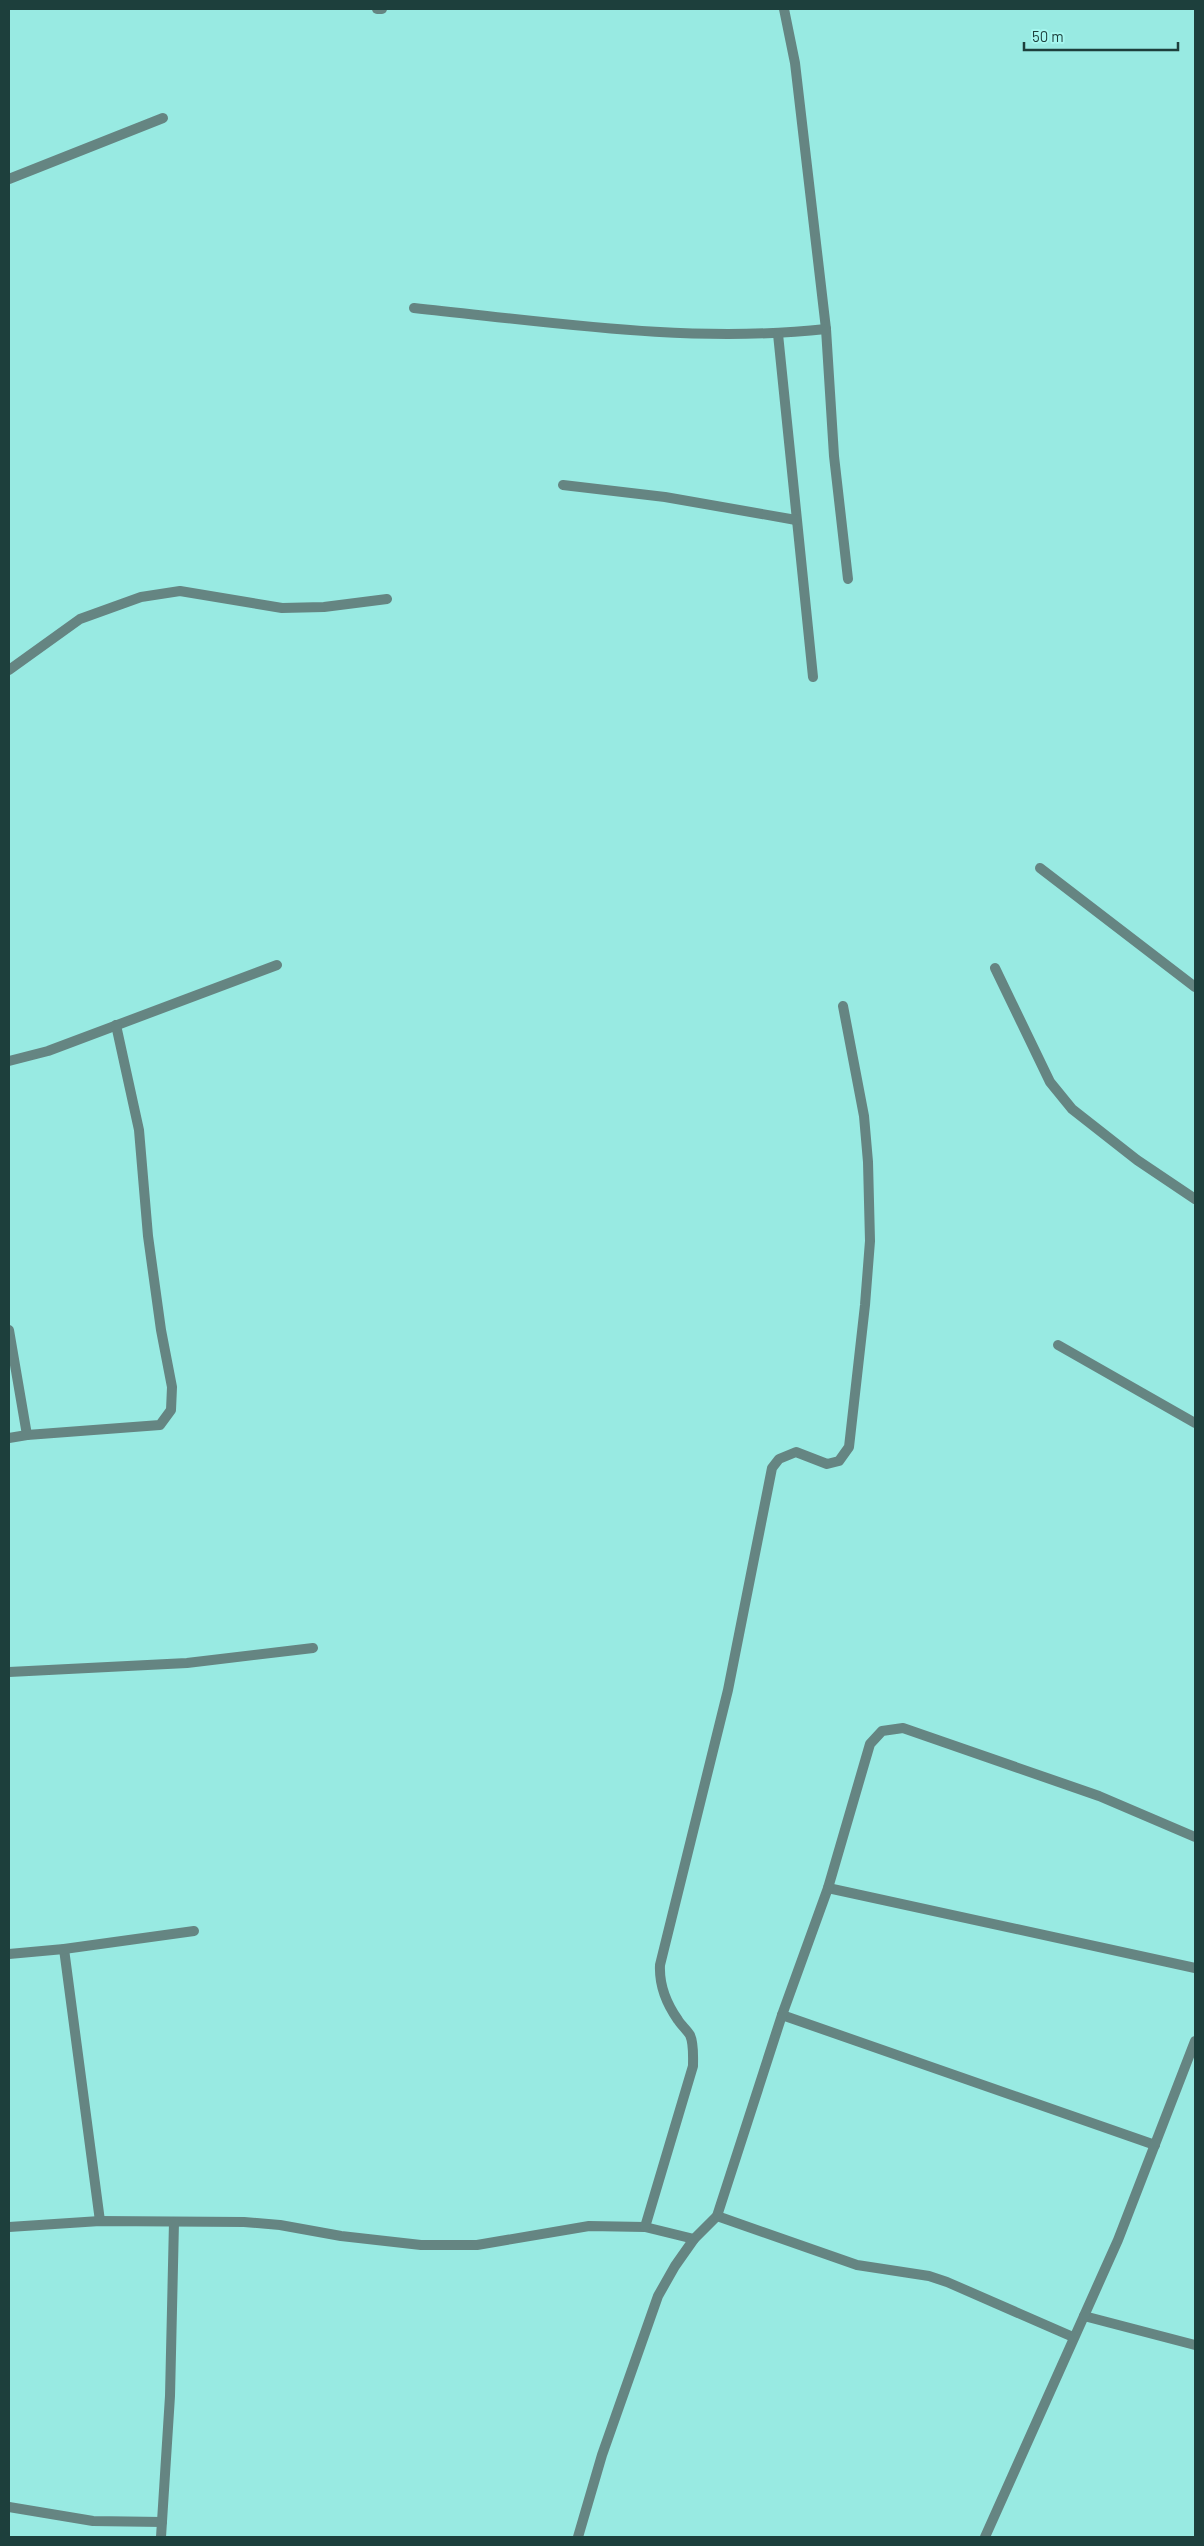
<svg xmlns="http://www.w3.org/2000/svg" width="1204" height="2546" font-family="Barlow,sans-serif">
  <rect width="100%" height="100%" fill="#98eae2"/>
  <g fill="none" stroke-linecap="round" stroke-linejoin="round">
    <!-- minor -->
    <g stroke="#658582" stroke-width="10">
      <polyline points="377,9 382,9"/>
      <polyline points="784,9 795,63 826,329 834,456 848,579"/>
      <polyline points="9,179 163,118"/>
      <path d="M414,308C550,322 689,344 826,329"/>
      <polyline points="778,334 813,677"/>
      <polyline points="563,485 665,497 796,520"/>
      <polyline points="9,670 80,619 141,597 180,591 282,608 324,607 387,599"/>
      <polyline points="1040,868 1195,987"/>
      <polyline points="995,968 1050,1082 1072,1109 1137,1160 1195,1199"/>
      <polyline points="9,1061 48,1051 277,965"/>
      <polyline points="9,1330 27,1435"/>
      <polyline points="1058,1345 1195,1423"/>
      <polyline points="9,1438 27,1435 160,1425 171,1410 172,1387 161,1330 148,1236 139,1130 116,1025"/>
      <polyline points="9,1672 187,1663 313,1648"/>
      <polyline points="828,1888 1195,1968"/>
      <polyline points="64,1949 100,2221"/>
      <polyline points="9,1954 64,1949 194,1931"/>
      <polyline points="782,2015 1155,2145"/>
      <polyline points="717,2216 857,2265 929,2276 947,2282 1073,2337"/>
      <polyline points="9,2227 100,2221 244,2222 280,2225 341,2236 421,2245 477,2245 589,2226 645,2227 694,2239"/>
      <path d="M645,2227L693,2066C693,2056 694,2044 690,2035C687,2030 681,2025 678,2020C666,2003 659,1986 660,1965L728,1690L772,1468L779,1459L796,1452L827,1464L839,1461L849,1447L865,1305L870,1241L868,1162L864,1116L843,1006"/>
      <polyline points="1084,2316 1195,2345"/>
      <polyline points="9,2507 93,2521 162,2522"/>
      <polyline points="161,2537 170,2396 174,2222"/>
      <polyline points="578,2537 602,2455 658,2296 675,2266 694,2239 717,2216 782,2015 828,1888 870,1744 882,1731 903,1728 1099,1796 1195,1837"/>
      <polyline points="985,2537 1118,2240 1195,2041"/>
    </g>
  </g>
  <!-- border -->
  <rect width="1204" height="2546" fill="none" stroke="#1d3f3c" stroke-width="20"/>
  <!-- scale -->
  <path d="M1024 42v8h154v-8" fill="none" stroke="#1d3f3c" stroke-width="2.5"/>
  <text x="1032" y="42" font-size="15" fill="#1d3f3c" stroke="#a5f7ef" stroke-width="4" paint-order="stroke">50 m</text>
</svg>
